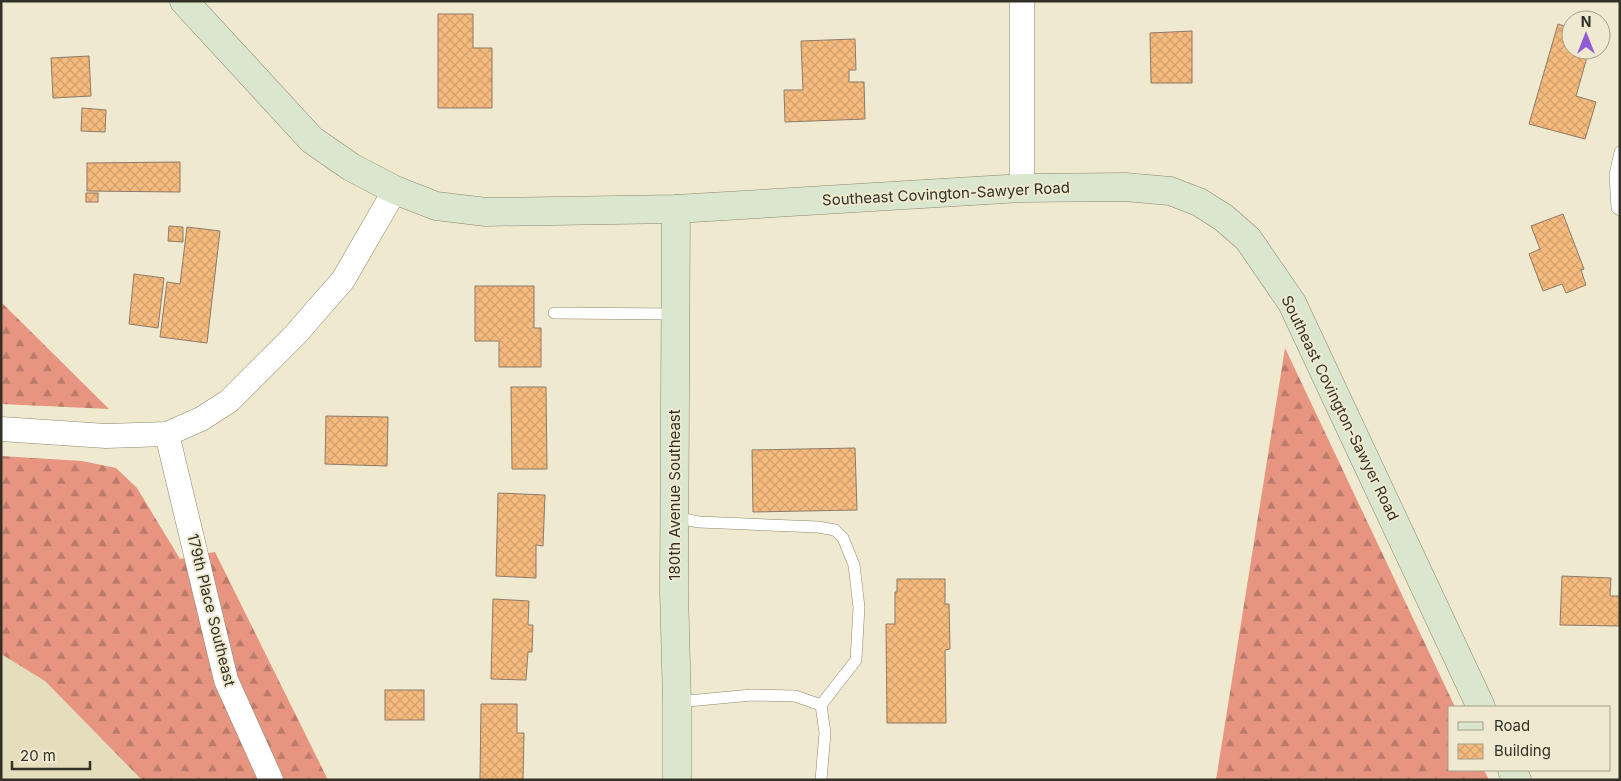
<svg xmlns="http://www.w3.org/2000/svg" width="1621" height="781" font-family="Inter,sans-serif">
  <defs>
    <pattern id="forest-firs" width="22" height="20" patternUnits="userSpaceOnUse" patternTransform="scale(1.25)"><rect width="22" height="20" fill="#e79581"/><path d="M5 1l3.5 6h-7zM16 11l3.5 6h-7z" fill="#bc7a6a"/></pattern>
    <pattern id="building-cross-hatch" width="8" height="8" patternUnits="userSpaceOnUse" patternTransform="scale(1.25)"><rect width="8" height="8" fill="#f5ba7d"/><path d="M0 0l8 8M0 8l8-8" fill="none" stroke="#d2a06c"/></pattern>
  </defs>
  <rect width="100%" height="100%" fill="#eee9cf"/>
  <!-- built -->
  <polygon fill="#e5debd" points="1,654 45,681 142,780 1,780"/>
  <!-- forest -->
  <g fill="url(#forest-firs)">
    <polygon points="1,302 109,409 1,404"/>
    <polygon points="1285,348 1455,707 1450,707 1450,770 1484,770 1489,780 1216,780"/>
    <polygon points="1,456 82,461 116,468 137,488 180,559 215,552 328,780 142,780 45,681 1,654"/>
  </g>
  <!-- building -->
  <g fill="url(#building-cross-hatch)" stroke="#8e7b69">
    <polygon points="438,14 473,14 473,48 492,48 492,108 438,108"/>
    <polygon points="1558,24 1571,28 1571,50 1589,50 1576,96 1596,102 1585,139 1529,124"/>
    <polygon points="1192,31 1192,83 1151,83 1150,33"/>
    <polygon points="855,39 856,70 849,70 849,82 864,82 865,119 785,122 784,90 803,90 801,41"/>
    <polygon points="89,56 91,96 53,98 51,58"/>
    <polygon points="82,108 106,110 105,132 81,131"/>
    <polygon points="180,162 180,192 87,191 87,163"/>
    <rect x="86" y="193" width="12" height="9"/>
    <polygon points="1563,214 1584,269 1581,270 1586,285 1566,293 1562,284 1543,291 1529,254 1540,249 1531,226"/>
    <polygon points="169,226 183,227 183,242 168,241"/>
    <polygon points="187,227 220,231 207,343 160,337 167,282 180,284"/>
    <polygon points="134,274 164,278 158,328 129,324"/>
    <polygon points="475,286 534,286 534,328 541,328 541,367 499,367 499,341 475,341"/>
    <polygon points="511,387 546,387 547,469 512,469"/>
    <polygon points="326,416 388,417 387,466 325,464"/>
    <polygon points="855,448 857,510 753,512 752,450"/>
    <polygon points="498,493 545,495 543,546 536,545 536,578 496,576"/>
    <polygon points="1562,576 1611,578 1610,596 1620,596 1620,626 1560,625"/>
    <polygon points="897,579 945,579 945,604 949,604 950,649 945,650 946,723 887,723 886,624 895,624 895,592 897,592"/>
    <polygon points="493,599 529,601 528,625 533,625 532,652 528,652 526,680 491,679"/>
    <rect x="385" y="690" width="39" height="30"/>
    <polygon points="481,704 517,704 517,733 524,733 523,780 480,780"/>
  </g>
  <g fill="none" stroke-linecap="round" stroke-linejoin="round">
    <!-- lane casing -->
    <g stroke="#8c876f" stroke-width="12">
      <g id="lane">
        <polyline points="1620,152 1615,175 1617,208 1620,210"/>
        <polyline points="554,313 676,314"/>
        <polyline points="674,517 699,522 818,527 835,530 843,538 854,565 859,607 856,660 821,705"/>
        <polyline points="677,702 752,695 795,696 821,705 825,733 821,780"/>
      </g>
    </g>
    <!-- street casing -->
    <g stroke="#8c876f" stroke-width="25">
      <g id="street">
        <polyline points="1022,1 1022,188"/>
        <polyline points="1,429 106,436 167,434 201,419 229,401 295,335 343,280 395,190"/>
        <polyline points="167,434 226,680 271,780"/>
      </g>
    </g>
    <!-- secondary casing -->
    <g stroke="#8c876f" stroke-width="29">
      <g id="secondary">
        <polyline points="184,1 312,140 351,167 395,190 436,206 486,212 676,209 1022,188 1125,187 1170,191 1199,202 1224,218 1248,239 1292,303 1481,707"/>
        <polyline points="676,209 674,591 677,702 677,780"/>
        <polyline points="1512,770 1517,780"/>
      </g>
    </g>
    <!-- lane -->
    <use href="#lane" stroke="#fff" stroke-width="11"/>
    <!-- street -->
    <use href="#street" stroke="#fff" stroke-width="24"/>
    <!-- secondary -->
    <use href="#secondary" stroke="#dae6cd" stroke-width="28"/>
  </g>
  <g text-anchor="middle" stroke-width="4" stroke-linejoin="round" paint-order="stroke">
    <!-- street labels -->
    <g font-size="15" fill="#333127" stroke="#eee9cf">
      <text transform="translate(946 194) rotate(-3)" y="5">Southeast Covington-Sawyer Road</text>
      <text transform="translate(1340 408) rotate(64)" y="5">Southeast Covington-Sawyer Road</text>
      <text transform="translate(675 495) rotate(-90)" y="5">180th Avenue Southeast</text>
      <text transform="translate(211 610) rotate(76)" y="5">179th Place Southeast</text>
    </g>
  </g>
  <!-- border -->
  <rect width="1621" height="781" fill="none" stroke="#333127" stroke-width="5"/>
  <!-- legend -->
  <rect x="1448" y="706" width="162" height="65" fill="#eee9cf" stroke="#a39f8c"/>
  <rect x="1458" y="722" width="25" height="8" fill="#dae6cd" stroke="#a39f8c"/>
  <text x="1494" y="731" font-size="15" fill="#333127">Road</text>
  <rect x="1458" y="744" width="25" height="15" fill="url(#building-cross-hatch)" stroke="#a39f8c"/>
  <text x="1494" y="756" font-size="15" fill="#333127">Building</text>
  <!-- north arrow -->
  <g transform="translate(1586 35)"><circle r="24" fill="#eee9cf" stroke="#a39f8c"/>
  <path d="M0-4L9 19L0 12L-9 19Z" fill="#8f5cd5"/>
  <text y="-8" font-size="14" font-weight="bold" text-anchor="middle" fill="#333127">N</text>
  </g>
  <!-- scale -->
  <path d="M12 761v8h78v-8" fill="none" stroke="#333127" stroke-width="2.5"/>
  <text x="20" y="761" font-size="15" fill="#333127" stroke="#eee9cf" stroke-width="4" paint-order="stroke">20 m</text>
</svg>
